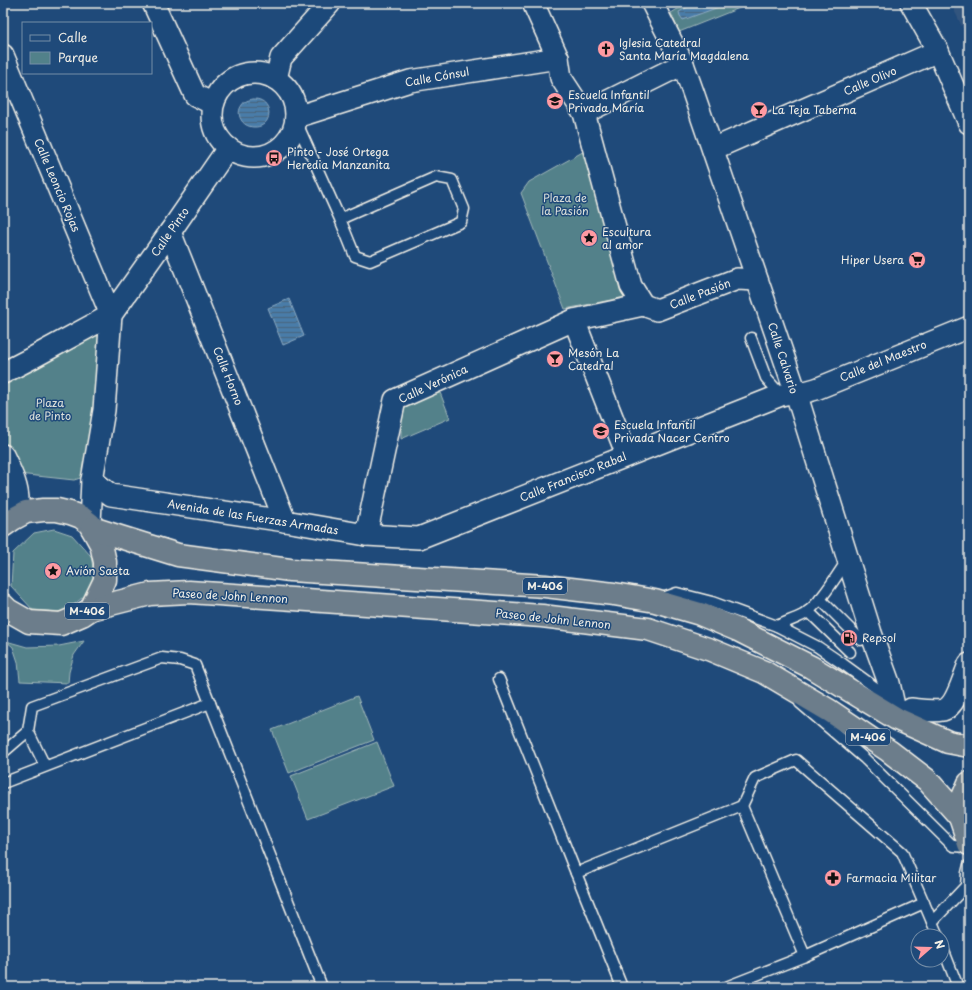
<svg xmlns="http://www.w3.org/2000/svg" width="972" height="990" font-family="'Playpen Sans',sans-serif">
  <defs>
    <pattern id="water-rules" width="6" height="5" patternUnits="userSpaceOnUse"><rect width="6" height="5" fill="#4a7ca8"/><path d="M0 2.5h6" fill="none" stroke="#4a657c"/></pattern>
  </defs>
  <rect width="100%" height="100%" fill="#1f4a7a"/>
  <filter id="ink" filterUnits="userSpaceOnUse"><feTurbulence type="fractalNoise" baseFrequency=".025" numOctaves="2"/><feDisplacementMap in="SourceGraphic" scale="8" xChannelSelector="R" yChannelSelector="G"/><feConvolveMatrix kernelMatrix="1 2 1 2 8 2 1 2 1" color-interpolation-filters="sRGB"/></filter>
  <g filter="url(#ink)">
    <!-- built -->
    <polygon fill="#33547e" points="951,3 969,3 969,41 956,14"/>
    <!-- green -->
    <g fill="#52818a" stroke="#a3b9b9">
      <polygon points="688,3 752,3 679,32 671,13"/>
      <polygon points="588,149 631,296 565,309 521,193 529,182"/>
      <polygon points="101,333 97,410 87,476 74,480 18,474 3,440 3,381 34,365"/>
      <polygon points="439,390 450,418 401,439 401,407"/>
      <polygon points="54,529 72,535 91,556 94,574 89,592 65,612 33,610 11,586 13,553 34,533"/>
      <polygon points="6,641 27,647 59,646 84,641 74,655 69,672 68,683 20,681 18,662 13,647"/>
      <polygon points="357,696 374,740 289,773 272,730"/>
      <polygon points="377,742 394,786 308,819 291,776"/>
    </g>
    <!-- water -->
    <g fill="url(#water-rules)" stroke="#8eabc2">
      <polygon points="695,3 730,3 683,20 680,16 679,12"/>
      <path d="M253,99C274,98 274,128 254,127C242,127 235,114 242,105C244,101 249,100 253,99Z"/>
      <polygon points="289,299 304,336 283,345 268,308"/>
    </g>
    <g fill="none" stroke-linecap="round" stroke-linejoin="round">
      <!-- lane casing -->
      <g stroke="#f4f1e8" stroke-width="13">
        <g id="lane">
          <polyline points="296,121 340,219 355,256 370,261 461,222 464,209 452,180 436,177 340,219"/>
          <polyline points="751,338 766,378 781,395"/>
          <polyline points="660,599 677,593 712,602 777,626 818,647 843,664 876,688 880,707"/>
          <polyline points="820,599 861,640"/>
          <polyline points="808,611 850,652"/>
          <path d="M777,626C786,622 795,619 803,615C819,606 837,575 848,559"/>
          <polyline points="499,679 576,873 622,987"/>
          <polyline points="800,703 864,758 953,846 969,847"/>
          <polyline points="3,752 6,750 28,731"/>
          <polyline points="45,766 28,731 32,706 162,658 180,660 195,665 322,987"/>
          <polyline points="3,783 210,703"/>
          <polyline points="742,806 755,778 796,760 902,852 924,903"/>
          <polyline points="576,873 742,806 805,956"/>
          <polyline points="932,922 966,886 967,873 969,865"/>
          <polyline points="942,946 958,987"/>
          <polyline points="726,987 805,956 924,903 938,936"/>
        </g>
      </g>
      <!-- street casing -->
      <g stroke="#f4f1e8" stroke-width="24">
        <g id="street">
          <polyline points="153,3 195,95 213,104"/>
          <polyline points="533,3 558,58 561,78 584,113 631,286 643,305"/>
          <path d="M652,3L683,64L694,95L796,393L871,633L889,683L897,719L911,709C921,710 932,712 943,710C956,707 964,676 969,664"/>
          <polyline points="911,3 938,51 969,123"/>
          <polyline points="3,55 111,315 104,410 92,480 90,524"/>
          <circle cx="254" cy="115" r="42"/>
          <polyline points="276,79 281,58 330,3"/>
          <polyline points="584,113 683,64"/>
          <polyline points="296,117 410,81 558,58"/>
          <polyline points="713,149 938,51"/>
          <polyline points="170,232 285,521"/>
          <polyline points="643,305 657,310 737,279 757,280"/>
          <polyline points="574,320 627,455"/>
          <polyline points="3,373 32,358 111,315 170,232 228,148"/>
          <path d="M3,455C10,470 19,487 18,504C17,509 14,514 13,519"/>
          <polyline points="92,480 111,495 285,521 366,535 419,538 781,395 791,393 805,392 816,389 969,327"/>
          <polyline points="366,535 395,400 574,320 643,305"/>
        </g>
      </g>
      <!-- highway casing -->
      <g stroke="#f4f1e8" stroke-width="25">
        <g id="highway">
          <polyline points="3,526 13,519 26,512 43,510 57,510 70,513 81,517 90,524 92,528 101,544 105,562 105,580 91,609 82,615 61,624 29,622 8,610 3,605"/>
          <polyline points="92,528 120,537 178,555 290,570 545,586 614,594 655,601 700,614 738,630 811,667 897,719 948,742 969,746"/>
          <polyline points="91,609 150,594 189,592 542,616 648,629 711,650 764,672 830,711 889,751 927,780 960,817"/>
          <polyline points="969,783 963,797 960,817 969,844"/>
        </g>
      </g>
      <!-- lane -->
      <use href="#lane" stroke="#1f4a7a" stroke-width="10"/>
      <!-- street -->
      <use href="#street" stroke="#1f4a7a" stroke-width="21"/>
      <!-- highway -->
      <use href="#highway" stroke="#6c7d8b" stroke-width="22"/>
    </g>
  </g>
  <!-- icons -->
  <defs>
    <g id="church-disc" transform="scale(0.9)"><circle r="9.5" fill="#ff9aa2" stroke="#1f4a7a"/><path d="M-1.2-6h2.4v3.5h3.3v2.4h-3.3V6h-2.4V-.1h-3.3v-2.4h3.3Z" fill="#111"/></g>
    <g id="school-disc" transform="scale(0.9)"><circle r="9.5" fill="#ff9aa2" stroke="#1f4a7a"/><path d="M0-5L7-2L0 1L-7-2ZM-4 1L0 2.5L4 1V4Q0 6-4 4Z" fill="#111"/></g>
    <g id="bar-disc" transform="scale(0.9)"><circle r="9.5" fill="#ff9aa2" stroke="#1f4a7a"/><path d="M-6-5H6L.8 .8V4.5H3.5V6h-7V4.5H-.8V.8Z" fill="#111"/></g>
    <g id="bus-disc" transform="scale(0.9)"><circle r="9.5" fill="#ff9aa2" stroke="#1f4a7a"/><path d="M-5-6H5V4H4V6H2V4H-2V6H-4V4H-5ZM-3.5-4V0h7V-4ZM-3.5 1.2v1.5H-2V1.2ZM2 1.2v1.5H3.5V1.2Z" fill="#111"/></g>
    <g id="sight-disc" transform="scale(0.9)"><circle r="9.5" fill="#ff9aa2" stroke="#1f4a7a"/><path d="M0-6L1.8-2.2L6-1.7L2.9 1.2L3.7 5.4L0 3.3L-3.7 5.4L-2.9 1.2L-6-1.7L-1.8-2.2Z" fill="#111"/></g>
    <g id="supermarket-disc" transform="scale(0.9)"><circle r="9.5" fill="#ff9aa2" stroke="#1f4a7a"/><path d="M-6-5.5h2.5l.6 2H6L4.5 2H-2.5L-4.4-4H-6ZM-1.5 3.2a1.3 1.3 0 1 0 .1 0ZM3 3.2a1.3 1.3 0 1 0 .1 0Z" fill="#111"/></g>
    <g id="fuel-disc" transform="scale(0.9)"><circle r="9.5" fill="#ff9aa2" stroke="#1f4a7a"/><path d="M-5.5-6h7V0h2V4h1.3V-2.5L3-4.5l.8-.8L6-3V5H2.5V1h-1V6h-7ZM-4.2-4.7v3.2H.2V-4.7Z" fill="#111"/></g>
    <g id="pharmacy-disc" transform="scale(0.9)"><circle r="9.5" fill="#ff9aa2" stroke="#1f4a7a"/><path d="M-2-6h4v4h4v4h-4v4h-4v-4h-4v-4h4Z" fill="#111"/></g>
  </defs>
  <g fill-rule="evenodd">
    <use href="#church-disc" x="606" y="49"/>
    <use href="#school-disc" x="555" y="101"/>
    <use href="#bar-disc" x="759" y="110"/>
    <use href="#bus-disc" x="274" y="158"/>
    <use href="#sight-disc" x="589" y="238"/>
    <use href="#supermarket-disc" x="917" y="260"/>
    <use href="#bar-disc" x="555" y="359"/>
    <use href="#school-disc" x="601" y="431"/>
    <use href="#sight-disc" x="53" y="571"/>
    <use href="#fuel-disc" x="849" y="638"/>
    <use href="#pharmacy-disc" x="833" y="878"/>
  </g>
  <g text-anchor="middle" stroke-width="3" stroke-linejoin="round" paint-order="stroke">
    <!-- shield labels -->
    <g fill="#1f4a7a" stroke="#b4bfc7" stroke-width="1">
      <rect x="523" y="578" width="44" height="16" rx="3"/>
      <rect x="65" y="603" width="44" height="16" rx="3"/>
      <rect x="846" y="729" width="44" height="16" rx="3"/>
    </g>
    <g font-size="10" font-weight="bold" fill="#f4f1e8">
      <text x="545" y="590">M-406</text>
      <text x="87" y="615">M-406</text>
      <text x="868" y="741">M-406</text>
    </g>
    <!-- poi labels -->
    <g font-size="11" fill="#f4f1e8" stroke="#1f4a7a" text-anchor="start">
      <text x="619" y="47">Iglesia Catedral<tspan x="619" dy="13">Santa María Magdalena</tspan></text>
      <text x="568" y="99">Escuela Infantil<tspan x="568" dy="13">Privada María</tspan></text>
      <text x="772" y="114">La Teja Taberna</text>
      <text x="287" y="156">Pinto - José Ortega<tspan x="287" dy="13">Heredia Manzanita</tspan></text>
      <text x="602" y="236">Escultura<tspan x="602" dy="13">al amor</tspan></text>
      <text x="904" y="264" text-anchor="end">Hiper Usera</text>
      <text x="568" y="357">Mesón La<tspan x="568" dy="13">Catedral</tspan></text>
      <text x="614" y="429">Escuela Infantil<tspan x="614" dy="13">Privada Nacer Centro</tspan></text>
      <text x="66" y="575">Avión Saeta</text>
      <text x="862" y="642">Repsol</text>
      <text x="846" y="882">Farmacia Militar</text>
    </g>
    <!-- street labels -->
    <g font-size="11" fill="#f4f1e8" stroke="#1f4a7a">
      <text transform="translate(437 77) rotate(-10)" y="4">Calle Cónsul</text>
      <text transform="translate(870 81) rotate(-23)" y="4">Calle Olivo</text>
      <text transform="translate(57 185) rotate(67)" y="4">Calle Leoncio Rojas</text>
      <text transform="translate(170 232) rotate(-55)" y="4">Calle Pinto</text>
      <text transform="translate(700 294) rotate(-21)" y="4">Calle Pasión</text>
      <text transform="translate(783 358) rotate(72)" y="4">Calle Calvario</text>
      <text transform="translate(883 361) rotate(-22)" y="4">Calle del Maestro</text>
      <text transform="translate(228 376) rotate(68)" y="4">Calle Horno</text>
      <text transform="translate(433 384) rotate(-25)" y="4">Calle Verónica</text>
      <text transform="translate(573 477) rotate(-22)" y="4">Calle Francisco Rabal</text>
      <text transform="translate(253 517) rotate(9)" y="4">Avenida de las Fuerzas Armadas</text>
      <text transform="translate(230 596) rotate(3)" y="4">Paseo de John Lennon</text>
      <text transform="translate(553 619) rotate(6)" y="4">Paseo de John Lennon</text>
    </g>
    <!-- park labels -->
    <g font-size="11" fill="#dce0da" stroke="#1f4a7a">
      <text x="565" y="202">Plaza de<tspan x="565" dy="13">la Pasión</tspan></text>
      <text x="50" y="407">Plaza<tspan x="50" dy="13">de Pinto</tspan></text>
    </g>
  </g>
  <!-- margin -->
  <rect width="972" height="990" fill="none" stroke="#1f4a7a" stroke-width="16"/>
  <rect x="8" y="8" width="956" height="974" fill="none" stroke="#f4f1e8" stroke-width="1.5" filter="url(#ink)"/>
  <!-- legend -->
  <rect x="22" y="22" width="130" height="52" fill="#1f4a7a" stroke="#748da6"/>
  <rect x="30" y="35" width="20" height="6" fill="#1f4a7a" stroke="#748da6"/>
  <text x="58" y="42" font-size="12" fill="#f4f1e8">Calle</text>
  <rect x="30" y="52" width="20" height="12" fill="#52818a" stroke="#748da6"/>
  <text x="58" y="62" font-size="12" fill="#f4f1e8">Parque</text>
  <!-- north arrow -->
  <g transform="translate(930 948) rotate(70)"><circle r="19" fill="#1f4a7a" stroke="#748da6"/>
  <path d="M0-3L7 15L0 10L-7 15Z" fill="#ff9aa2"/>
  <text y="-6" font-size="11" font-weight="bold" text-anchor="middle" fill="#f4f1e8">N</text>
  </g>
</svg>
